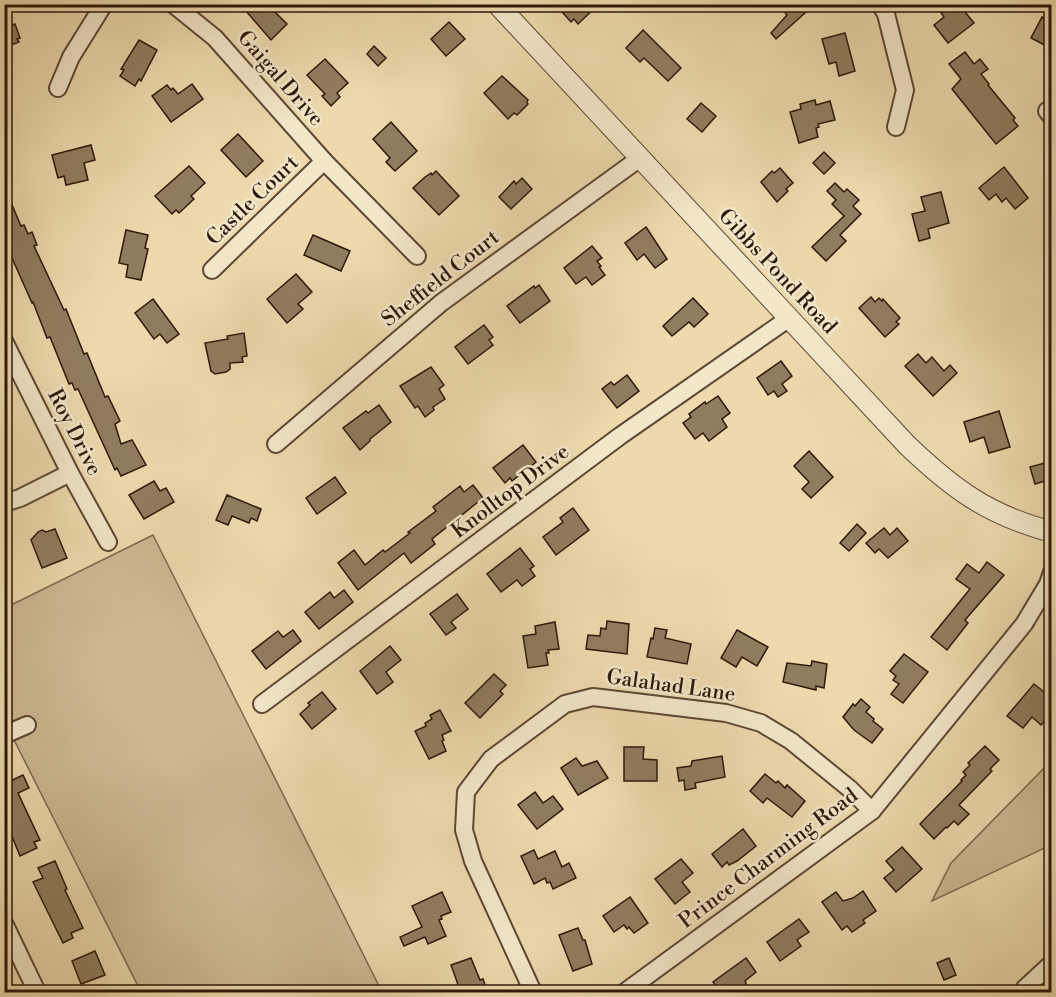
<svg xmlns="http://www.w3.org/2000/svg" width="1056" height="997" font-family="'Libre Bodoni',serif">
  <rect width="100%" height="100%" fill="#ecdaae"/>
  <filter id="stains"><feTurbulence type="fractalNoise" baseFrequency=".00333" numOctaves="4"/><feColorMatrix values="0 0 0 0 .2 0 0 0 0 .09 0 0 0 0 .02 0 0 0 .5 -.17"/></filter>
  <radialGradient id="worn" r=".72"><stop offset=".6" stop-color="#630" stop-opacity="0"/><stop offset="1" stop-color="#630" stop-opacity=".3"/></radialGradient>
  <!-- green -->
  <g fill="#ccb992" stroke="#7c684e" stroke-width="1.5">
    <polygon points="153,535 382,992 141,992 5,722 5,608"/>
    <polygon points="1051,761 1051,845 932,901 951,863"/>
  </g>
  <!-- building -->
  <g fill="#907d5f" stroke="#2d180a" stroke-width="1.5">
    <polygon points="250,4 283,4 275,12 287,24 271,40 245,10"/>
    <polygon points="555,4 599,4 578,24 574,19 571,22"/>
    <polygon points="778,4 815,4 776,39 771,33 787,15"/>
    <polygon points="935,4 975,4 965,12 974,23 948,43 934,25 944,17"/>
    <polygon points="1042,17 1052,23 1052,49 1031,38"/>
    <polygon points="449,22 465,39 446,56 431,39"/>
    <polygon points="15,24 20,38 17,39 19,42 4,48 4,28"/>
    <polygon points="643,30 681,68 668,81 644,58 640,62 626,48"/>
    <polygon points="845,33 855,71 839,76 836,62 829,64 822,39"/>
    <polygon points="139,40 157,50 141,81 139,79 135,86 120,76 124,70 121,69"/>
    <polygon points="374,46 386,58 378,66 367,54"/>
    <polygon points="965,52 974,64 980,59 988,69 981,74 989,84 988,85 1015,118 1013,120 1018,126 996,144 952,89 961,79 949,64"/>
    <polygon points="325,59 348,83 337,93 340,97 331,106 322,96 325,94 307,75"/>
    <polygon points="502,76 528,100 527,102 528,104 517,115 514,113 508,119 484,93"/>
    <polygon points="192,84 203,99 171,122 152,96 167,85 171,90 173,88 178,94"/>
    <polygon points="815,100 816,105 830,101 835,120 818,124 819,127 816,128 818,137 799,143 790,112 801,109 800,104"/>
    <polygon points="701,103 716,116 702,132 687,119"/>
    <polygon points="391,122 417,151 395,171 386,162 390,158 373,139"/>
    <polygon points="238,134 263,161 246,177 221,150"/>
    <polygon points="91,145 95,160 84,163 88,180 66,185 64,176 58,178 52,155"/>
    <polygon points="824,152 835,163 824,174 813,163"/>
    <polygon points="189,166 205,183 191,196 194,199 179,213 176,210 172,214 155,196"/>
    <polygon points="1004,167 1028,198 1015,209 1006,198 1002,202 996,194 989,200 979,188"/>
    <polygon points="780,168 793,183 786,189 788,191 777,202 761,182 772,171 774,173"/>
    <polygon points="436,171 459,196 439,215 413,188 425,177 431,173 432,175"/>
    <polygon points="522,178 532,189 511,209 499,197 514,181 516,184"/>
    <polygon points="835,183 844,192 847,189 859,200 853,206 861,214 840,235 846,241 826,261 812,247 844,216 832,204 836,200 827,191"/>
    <polygon points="4,186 21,226 24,225 28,234 32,232 37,245 34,246 64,310 66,309 84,354 87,353 105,397 108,396 120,421 115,424 121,444 132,440 146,465 121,476 117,468 115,470 78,389 75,390 72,383 69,384 50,337 47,338 33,302 32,303 12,258 10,259 4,247"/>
    <polygon points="941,192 949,223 928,229 930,238 919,241 912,214 925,211 921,197"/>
    <polygon points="646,227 667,259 655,268 644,254 637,260 625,243"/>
    <polygon points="126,230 148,235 145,248 148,249 141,280 126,277 128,265 119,263"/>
    <polygon points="313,235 350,251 341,271 304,255"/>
    <polygon points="592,246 602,258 597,261 601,266 599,267 605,275 592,285 586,277 576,284 564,268"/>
    <polygon points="296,274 312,292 298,304 303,309 287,323 267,299"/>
    <polygon points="539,285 550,301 520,323 507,306 534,286 535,288"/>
    <polygon points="871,297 875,302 879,298 882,301 883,299 900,318 896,322 899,324 885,337 859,308"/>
    <polygon points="693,298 708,314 694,327 689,322 672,336 663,326"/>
    <polygon points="153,299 179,334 167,343 160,334 154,339 135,313"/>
    <polygon points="484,325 493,337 489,340 493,345 468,364 455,347"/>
    <polygon points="244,333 247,356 242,357 243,362 230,363 230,369 226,372 215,374 211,371 205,343 228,339 227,336"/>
    <polygon points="918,354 926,363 932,357 944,371 950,365 957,373 933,396 905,366"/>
    <polygon points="781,361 792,376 782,384 787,391 778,397 774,391 768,395 757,378"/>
    <polygon points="431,367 444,385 439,389 445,399 433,407 434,410 425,417 418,406 415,408 400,386"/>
    <polygon points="627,375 639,391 617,408 602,389 611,382 614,385"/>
    <polygon points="718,396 730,413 722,419 727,427 709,441 703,433 695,439 683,423 691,417 689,414 705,402 706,404"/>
    <polygon points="379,405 391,422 370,439 370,441 360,450 343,428 366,411 368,413"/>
    <polygon points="999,411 1010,447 989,453 984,437 970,442 964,422"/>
    <polygon points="523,445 536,462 512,481 510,478 505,483 493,468"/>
    <polygon points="809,451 833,477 811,498 802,489 809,482 794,466"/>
    <polygon points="1052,461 1052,479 1035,484 1030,467"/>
    <polygon points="335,477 346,493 317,514 306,498"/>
    <polygon points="154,481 160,491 166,488 174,502 144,519 129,495"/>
    <polygon points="473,485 483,498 432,539 435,544 411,563 404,553 358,590 338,563 354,550 365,565 383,550 385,552 410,533 408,532 436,511 433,507 460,486 464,492"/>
    <polygon points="227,495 261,509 257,521 251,518 249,523 232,516 228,525 216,520"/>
    <polygon points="573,508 589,530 556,555 543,537 563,522 560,518"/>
    <polygon points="857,524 866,533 849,551 840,543"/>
    <polygon points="884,528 890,535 897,528 908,541 888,558 879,549 875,553 866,543"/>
    <polygon points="55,529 67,558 42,568 31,540 38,532 42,530 46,532"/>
    <polygon points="520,548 534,566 530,569 535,576 522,586 517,580 501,592 487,574"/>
    <polygon points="987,562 1004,575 965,620 968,623 947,650 931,637 970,589 956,579 967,564 979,573"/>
    <polygon points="344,590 353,602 319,629 305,612 330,592 334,598"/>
    <polygon points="457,594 468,609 451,622 456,628 446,635 430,614"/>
    <polygon points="607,621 629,624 627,654 586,649 588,635 600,636 601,628 606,629"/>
    <polygon points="555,622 559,649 548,650 549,653 546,653 548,665 528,668 523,636 536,634 535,626"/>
    <polygon points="655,628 667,630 665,638 691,644 687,664 647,657 651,638 653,639"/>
    <polygon points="293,630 301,641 266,669 252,651 278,631 283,637"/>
    <polygon points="737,630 768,647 757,666 742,657 736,667 721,658"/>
    <polygon points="390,646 401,660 386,672 393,682 377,694 360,671"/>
    <polygon points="904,654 928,672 903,703 891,694 899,684 893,680 896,676 890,671"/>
    <polygon points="812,661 827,664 824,688 816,686 816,690 783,682 787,663 811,666"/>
    <polygon points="494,674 506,685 500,691 503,694 480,718 465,703"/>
    <polygon points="1034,684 1048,695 1046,698 1052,703 1052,707 1046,714 1049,716 1041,725 1032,717 1023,728 1007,716"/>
    <polygon points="322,692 336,709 312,729 300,714 310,705 308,703"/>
    <polygon points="861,699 870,707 866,712 874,719 873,721 883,729 872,743 854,730 843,717 853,704 855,706"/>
    <polygon points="440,710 451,731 442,735 444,740 442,741 446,751 429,759 415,731 426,726 425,723 432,719 430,715"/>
    <polygon points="985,746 999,760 990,769 992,771 959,805 969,814 958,825 954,821 947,828 946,827 934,839 920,824 962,781 961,780 966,775 963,772 970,765 968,763"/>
    <polygon points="624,747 644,747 643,759 657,760 657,781 624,781"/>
    <polygon points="722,756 725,777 695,783 696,788 685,790 684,780 679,781 677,768 691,766 692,761"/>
    <polygon points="576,758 582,766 597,761 608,778 578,795 561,768"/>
    <polygon points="765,774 776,783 778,781 785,788 787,785 805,801 792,817 767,798 763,803 750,791"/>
    <polygon points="23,775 29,788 18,793 40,840 34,842 37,848 20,856 4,817 4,784"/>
    <polygon points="535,792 543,803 553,796 563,809 537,829 518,805"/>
    <polygon points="743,829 756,846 737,861 729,865 727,862 722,867 712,854"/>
    <polygon points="902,847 922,869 896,892 884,878 894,870 886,861"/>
    <polygon points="534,850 538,859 555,851 562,867 569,863 576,878 553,889 550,882 547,883 545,878 534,884 521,856"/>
    <polygon points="681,859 693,873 682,882 690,892 675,904 655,879"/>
    <polygon points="55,861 67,889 65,890 83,928 71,933 73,938 63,943 33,882 43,878 38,868"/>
    <polygon points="863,891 876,911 863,920 865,923 852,932 847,926 842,930 822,902 836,892 843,901 853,898"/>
    <polygon points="442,892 451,912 441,916 442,919 439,920 446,936 428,944 425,937 404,946 400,937 422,927 412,906"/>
    <polygon points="630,897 648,923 634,933 629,927 627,929 624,925 614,932 603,916"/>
    <polygon points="799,919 809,932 797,940 801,946 780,961 767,942"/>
    <polygon points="578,928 583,940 585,940 592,964 573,971 559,935"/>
    <polygon points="95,951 105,975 81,984 72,961"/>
    <polygon points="471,958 480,980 483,979 488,993 461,993 451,965"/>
    <polygon points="746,958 756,972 745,981 750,993 721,993 713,982"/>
    <polygon points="949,958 956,975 944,980 937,963"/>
  </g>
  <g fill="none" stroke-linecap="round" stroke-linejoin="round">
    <!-- minor casing -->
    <g stroke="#5d4833" stroke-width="20">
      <g id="minor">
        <polyline points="173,4 215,38 324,161 417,256"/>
        <polyline points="880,4 886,14 905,90 896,127"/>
        <polyline points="58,88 71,57 104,4"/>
        <polyline points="1047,111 1052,117"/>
        <polyline points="212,270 324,161"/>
        <polyline points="4,341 70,473 108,542"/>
        <polyline points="276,444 441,303 640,158"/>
        <polyline points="4,503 20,498 70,473"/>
        <polyline points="262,704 620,436 788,319"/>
        <polyline points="4,735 27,725"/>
        <polyline points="4,923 37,992"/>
        <polyline points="533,992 473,861 464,830 466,792 491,759 565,704 593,697 726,713 761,723 791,741 850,789 872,811"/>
        <polyline points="625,992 872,811 1024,624 1048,584 1052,572"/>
        <polyline points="1023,992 1025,988 1052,963"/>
      </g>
    </g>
    <!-- tertiary casing -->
    <g stroke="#5d4833" stroke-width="22">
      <path id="tertiary" d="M497,4L907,445C953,489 988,515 1052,532"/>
    </g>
    <!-- minor -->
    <use href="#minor" stroke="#f3e7ca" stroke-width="16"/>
    <!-- tertiary -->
    <use href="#tertiary" stroke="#f3e7ca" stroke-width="20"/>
  </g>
  <g text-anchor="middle" stroke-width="5" stroke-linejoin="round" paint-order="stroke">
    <!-- street labels -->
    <g font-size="21" fill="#2d180a" stroke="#f3e7ca">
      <text transform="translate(281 78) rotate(49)" y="7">Gaigal Drive</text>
      <text transform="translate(252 200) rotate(-44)" y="7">Castle Court</text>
      <text transform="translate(778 271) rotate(47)" y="7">Gibbs Pond Road</text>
      <text transform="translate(440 278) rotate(-38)" y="7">Sheffield Court</text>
      <text transform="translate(75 432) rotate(63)" y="7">Roy Drive</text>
      <text transform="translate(510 491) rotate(-37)" y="7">Knolltop Drive</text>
      <text transform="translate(671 685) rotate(8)" y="7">Galahad Lane</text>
      <text transform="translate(768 858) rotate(-37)" y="7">Prince Charming Road</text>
    </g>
  </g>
  <!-- margin -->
  <rect width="1056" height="997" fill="none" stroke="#ecdaae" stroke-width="24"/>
  <rect x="6" y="6" width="1044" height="985" fill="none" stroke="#2d180a" stroke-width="3"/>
  <rect x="12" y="12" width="1032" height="973" fill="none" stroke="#2d180a" stroke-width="1.5"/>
  <rect width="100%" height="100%" filter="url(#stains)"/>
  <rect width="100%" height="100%" fill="url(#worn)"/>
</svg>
